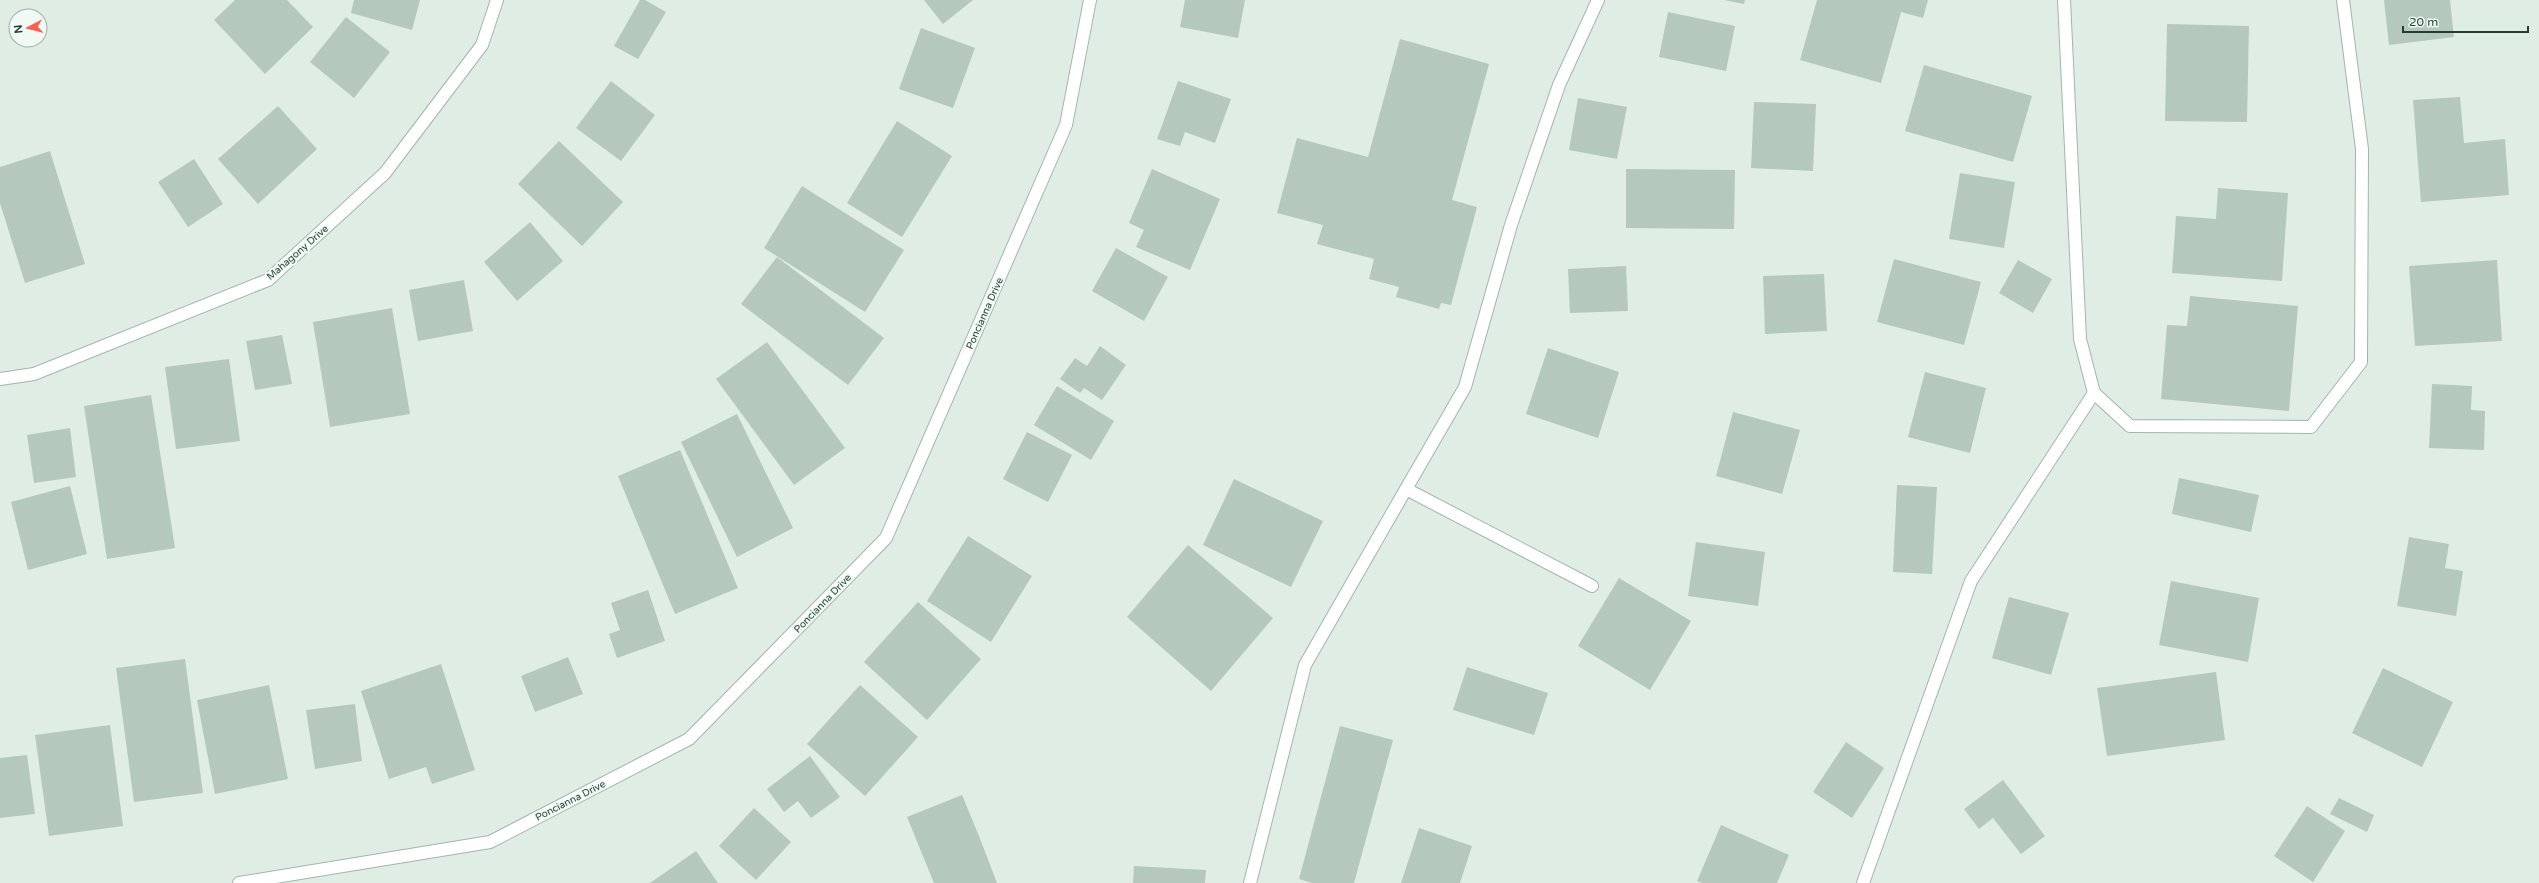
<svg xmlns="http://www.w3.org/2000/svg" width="2539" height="883" font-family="'Varela Round',sans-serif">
  <rect width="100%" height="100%" fill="#e0ede5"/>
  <!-- building -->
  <g fill="#b5c8be">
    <polygon points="235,0 287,0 313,27 265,74 214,20"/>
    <polygon points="354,0 420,0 412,30 351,13"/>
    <polygon points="640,0 645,0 666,12 638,59 614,46"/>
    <polygon points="924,0 973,0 943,24"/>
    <polygon points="1185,0 1245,0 1238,38 1180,27"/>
    <polygon points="1724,0 1745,0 1744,4"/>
    <polygon points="1817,0 1928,0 1923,18 1901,12 1881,83 1800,60"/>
    <polygon points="2384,0 2450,0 2454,37 2389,45"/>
    <polygon points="1668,12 1735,26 1726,71 1659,57"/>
    <polygon points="346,17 390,52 354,98 310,62"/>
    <polygon points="2167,24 2249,26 2247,122 2165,121"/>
    <polygon points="921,28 975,48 953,108 899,89"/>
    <polygon points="1400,39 1489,64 1452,200 1477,207 1451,305 1441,303 1439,309 1396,297 1399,287 1369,279 1374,259 1317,244 1323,225 1277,213 1297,138 1368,157"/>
    <polygon points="1924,65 2032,96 2013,162 1905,131"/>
    <polygon points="611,81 655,115 621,161 576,128"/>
    <polygon points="1178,81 1231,99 1215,143 1185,132 1180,146 1157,139"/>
    <polygon points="2460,97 2464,143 2505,139 2509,195 2421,202 2413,100"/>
    <polygon points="1578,98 1627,107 1617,159 1569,150"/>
    <polygon points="1754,102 1816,104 1813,171 1751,168"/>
    <polygon points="278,106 317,149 258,204 218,159"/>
    <polygon points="897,121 952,156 902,237 847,203"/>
    <polygon points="559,141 623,202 582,246 518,184"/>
    <polygon points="50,151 85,264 25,283 0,203 0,167"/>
    <polygon points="194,159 223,204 188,227 158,182"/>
    <polygon points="1152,169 1220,199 1190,270 1136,247 1144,230 1129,223"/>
    <polygon points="1626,169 1735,170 1734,229 1626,228"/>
    <polygon points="1960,173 2015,182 2004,248 1949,239"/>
    <polygon points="802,186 904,250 865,312 764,248"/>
    <polygon points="2218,188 2288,193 2282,281 2172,273 2176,216 2216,219"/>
    <polygon points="530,222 563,261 517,301 484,262"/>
    <polygon points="1116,248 1168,277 1144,321 1092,291"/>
    <polygon points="777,257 884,338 848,385 741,304"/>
    <polygon points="1894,259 1981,282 1964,345 1877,322"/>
    <polygon points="2018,260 2052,279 2033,313 1999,293"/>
    <polygon points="2497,260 2502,341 2415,346 2409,266"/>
    <polygon points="1626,266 1628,311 1570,313 1568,269"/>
    <polygon points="1824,274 1827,331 1765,334 1763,276"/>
    <polygon points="464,280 473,331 418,341 409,290"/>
    <polygon points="2190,296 2298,306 2289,411 2161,399 2167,325 2187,326"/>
    <polygon points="392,308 410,414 330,427 313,322"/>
    <polygon points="282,335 292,384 255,390 246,341"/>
    <polygon points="767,342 845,448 794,485 716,379"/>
    <polygon points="1100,346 1126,365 1102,400 1084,388 1080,393 1060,379 1075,358 1087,366"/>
    <polygon points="1548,348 1619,372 1598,438 1526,414"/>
    <polygon points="229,359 240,441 176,449 165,367"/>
    <polygon points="1925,372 1986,388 1970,453 1908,437"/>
    <polygon points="2432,384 2472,386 2471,410 2485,411 2484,450 2429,448"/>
    <polygon points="1057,386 1114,421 1091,460 1034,425"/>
    <polygon points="151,395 175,548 107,559 84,406"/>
    <polygon points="1733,412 1800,430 1782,494 1716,476"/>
    <polygon points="737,414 793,528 737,557 681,442"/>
    <polygon points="70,428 76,477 34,483 27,435"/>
    <polygon points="1027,432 1072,455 1048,502 1003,479"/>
    <polygon points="680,450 738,588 675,614 618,476"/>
    <polygon points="2179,478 2259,495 2251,532 2172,514"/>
    <polygon points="1234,479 1323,521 1291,587 1203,545"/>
    <polygon points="1897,485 1937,487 1932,574 1893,572"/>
    <polygon points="70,486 87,554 28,570 11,502"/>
    <polygon points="968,536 1032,576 991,642 927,601"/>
    <polygon points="2409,537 2449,544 2445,568 2463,571 2456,616 2397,606"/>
    <polygon points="1696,542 1765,552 1758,606 1688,596"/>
    <polygon points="1188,545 1273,618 1211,691 1127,617"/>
    <polygon points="1619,578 1691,621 1650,690 1578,646"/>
    <polygon points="2171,581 2259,598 2248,662 2159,645"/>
    <polygon points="648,590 665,641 617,658 609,634 620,630 611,603"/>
    <polygon points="2009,597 2069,613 2051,675 1992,658"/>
    <polygon points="918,602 981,659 927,720 864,662"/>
    <polygon points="568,657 583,694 535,712 521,676"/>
    <polygon points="185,659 203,793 134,802 116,668"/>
    <polygon points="441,664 475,770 432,784 426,767 389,779 361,691"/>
    <polygon points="1467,667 1548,693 1534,735 1453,710"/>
    <polygon points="2383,668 2453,702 2422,767 2352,733"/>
    <polygon points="2216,672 2225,740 2107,756 2097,688"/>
    <polygon points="269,685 288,779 215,794 197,700"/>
    <polygon points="860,685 918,737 865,796 807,744"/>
    <polygon points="355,704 362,761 315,769 306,710"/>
    <polygon points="110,725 123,826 49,836 35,735"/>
    <polygon points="1340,726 1393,740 1354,883 1312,883 1299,879"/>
    <polygon points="1846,742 1884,768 1852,818 1813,792"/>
    <polygon points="27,755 35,814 0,818 0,758"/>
    <polygon points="810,756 840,797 811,818 798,801 784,812 767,789"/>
    <polygon points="2003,780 2045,836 2021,854 1993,818 1979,829 1964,809"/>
    <polygon points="962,795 979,836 997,883 934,883 907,817"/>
    <polygon points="2339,798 2374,815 2367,832 2330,814"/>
    <polygon points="2307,806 2345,831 2313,882 2274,856"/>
    <polygon points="754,808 791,842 756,880 719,846"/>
    <polygon points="1721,825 1789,855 1777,883 1702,883 1697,881"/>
    <polygon points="1419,828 1472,846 1460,883 1401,883"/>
    <polygon points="696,851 718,883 650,883"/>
    <polygon points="1134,866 1206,870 1205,883 1133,883"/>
  </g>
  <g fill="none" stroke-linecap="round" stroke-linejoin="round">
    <!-- minor casing -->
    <g stroke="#a2b5ac" stroke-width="14">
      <g id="minor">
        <polyline points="2064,0 2080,339 2094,393 2130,426 2311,427 2361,362 2362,149 2343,0"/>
        <polyline points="0,379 34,374 268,280 385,173 482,45 497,0"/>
        <polyline points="1406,489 1465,387 1511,225 1559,85 1598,0"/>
        <polyline points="239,883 490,842 689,739 886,538 1066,125 1090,0"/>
        <polyline points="1250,883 1305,665 1406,489 1592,586"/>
        <polyline points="1863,883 1971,581 2094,393"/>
      </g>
    </g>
    <!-- minor -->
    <use href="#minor" stroke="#fff" stroke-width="12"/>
  </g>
  <g text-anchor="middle" stroke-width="4" stroke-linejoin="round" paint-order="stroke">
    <!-- street labels -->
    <g font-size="10" fill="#1f3f32" stroke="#f1f9f4">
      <text transform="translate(297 252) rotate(-41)" y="4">Mahagony Drive</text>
      <text transform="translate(984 313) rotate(-66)" y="4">Poncianna Drive</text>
      <text transform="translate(822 603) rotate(-46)" y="4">Poncianna Drive</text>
      <text transform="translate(570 800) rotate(-27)" y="4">Poncianna Drive</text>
    </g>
  </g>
  <!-- north arrow -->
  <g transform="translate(28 28) rotate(263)"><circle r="19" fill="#f1f9f4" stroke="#9dafa6"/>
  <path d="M0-3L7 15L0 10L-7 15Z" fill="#ff5e4c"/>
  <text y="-6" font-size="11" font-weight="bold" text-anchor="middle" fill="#1f3f32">N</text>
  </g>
  <!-- scale -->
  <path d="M2403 26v6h125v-6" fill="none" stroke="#1f3f32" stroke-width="2"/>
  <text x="2409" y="26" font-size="12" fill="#1f3f32" stroke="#f1f9f4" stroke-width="3" paint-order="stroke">20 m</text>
</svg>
